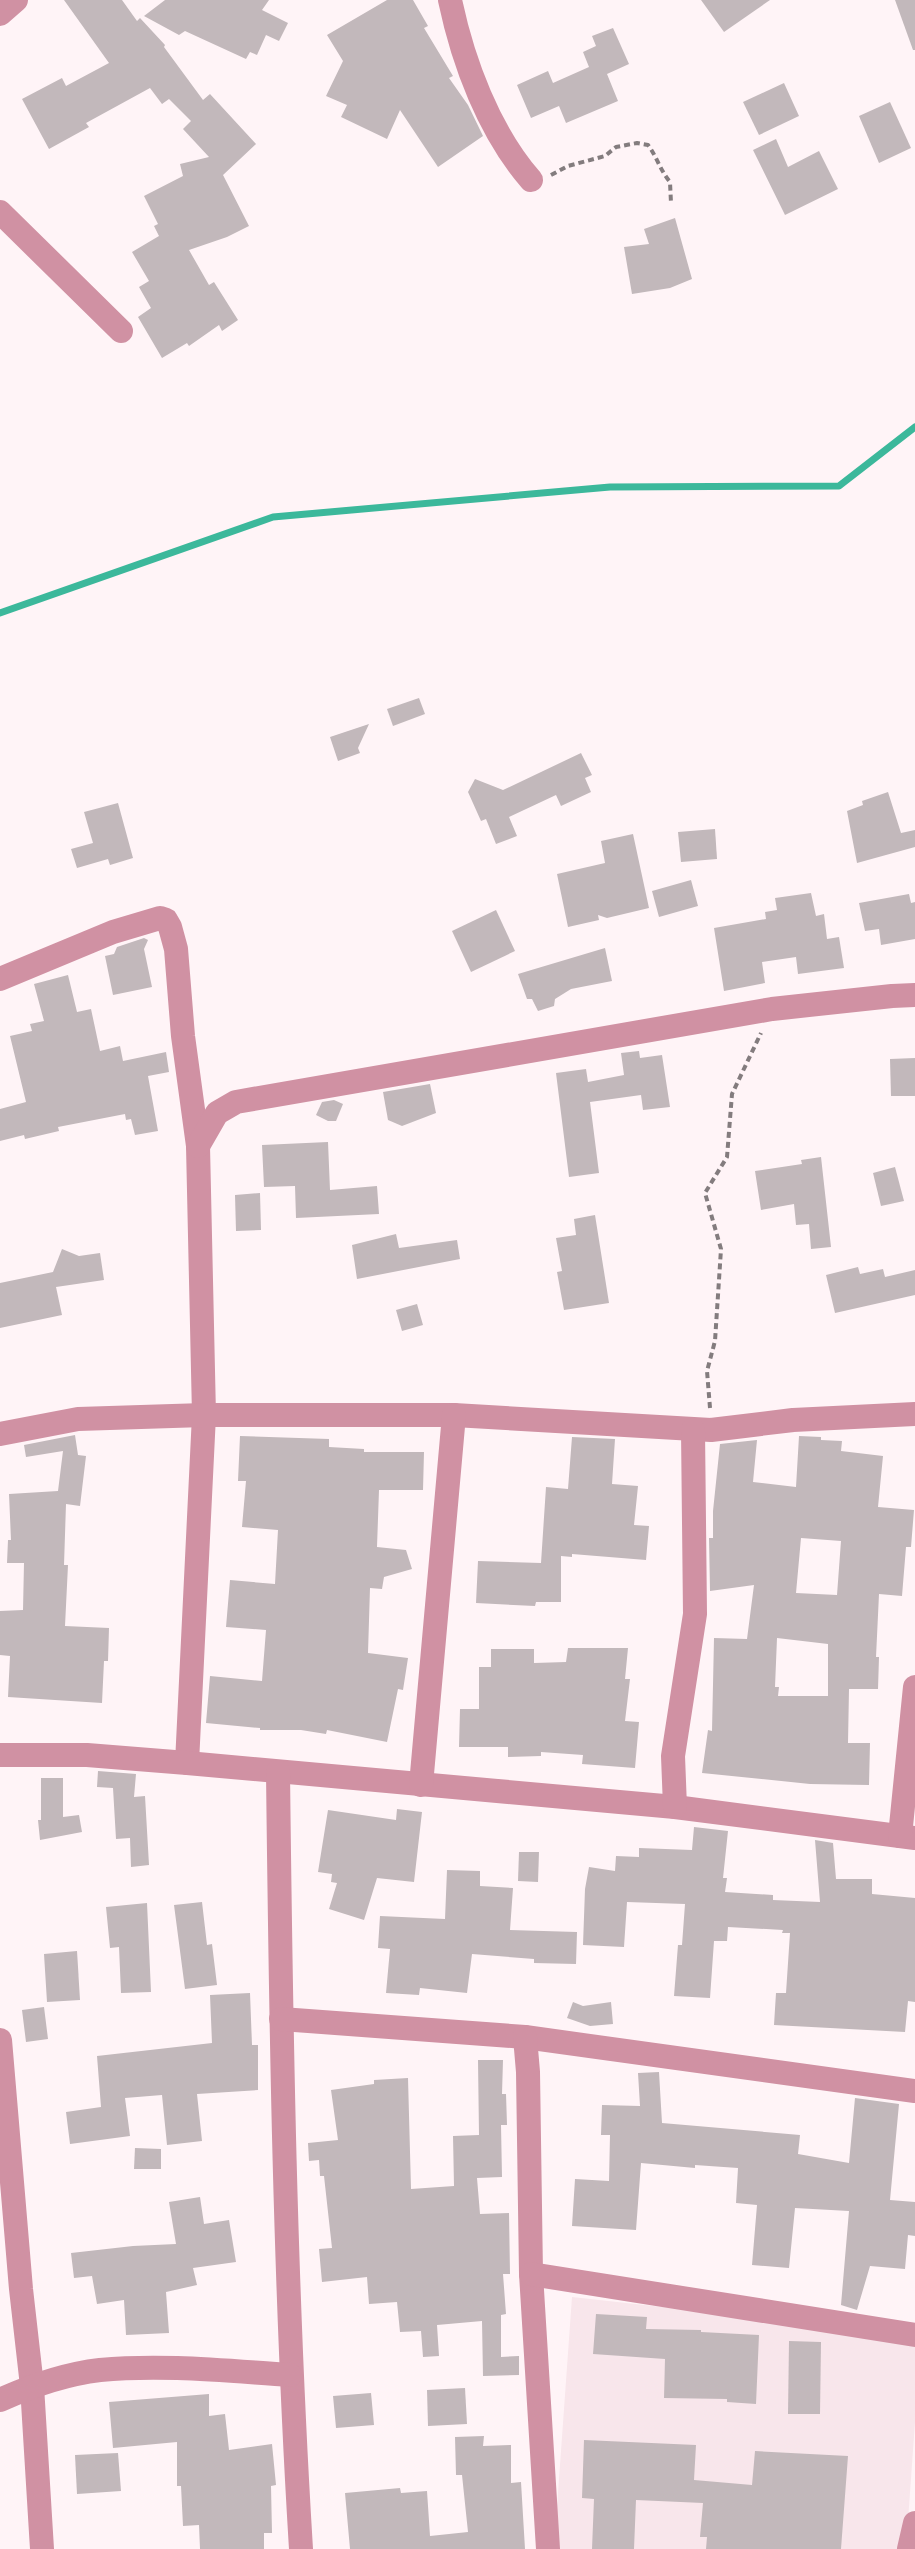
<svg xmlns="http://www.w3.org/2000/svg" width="915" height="2549" font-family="Helvetica,sans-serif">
  <rect width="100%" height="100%" fill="#fff4f7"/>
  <!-- built -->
  <polygon fill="#f8e6eb" points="572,2297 915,2335 915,2422 906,2549 554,2549"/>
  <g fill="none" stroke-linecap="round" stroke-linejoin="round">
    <!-- stream -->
    <polyline stroke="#3cb89b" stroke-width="7" points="0,613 273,517 610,487 839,486 915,427"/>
  </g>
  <!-- building -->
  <g fill="#c2b8bb" fill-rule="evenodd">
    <polygon points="64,0 122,0 137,21 140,18 165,45 164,47 203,100 210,94 256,144 223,175 249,226 227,237 189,250 209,285 214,282 238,320 222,331 219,325 189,346 187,343 162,358 138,317 151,308 139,287 149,281 132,252 159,236 154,226 158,224 144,196 183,176 180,164 209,157 183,129 191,121 169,99 162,104 150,88 86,123 89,127 49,149 22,99 62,78 66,86 109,63"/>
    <polygon points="165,0 269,0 262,10 288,23 279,41 266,35 257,55 250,52 246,59 185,31 179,35 144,16"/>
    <polygon points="387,0 413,0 428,26 424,28 453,76 449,78 468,105 483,136 438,167 400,110 387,139 341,117 347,105 326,96 343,61 327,35"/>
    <polygon points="701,0 770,0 724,32"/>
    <polygon points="895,0 915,0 915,50 913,50"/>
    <polygon points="613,28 629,64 607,74 618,101 566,123 559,106 531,118 517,85 548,71 553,83 589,67 583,52 596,46 592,36"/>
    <polygon points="784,83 799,116 759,135 743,102"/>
    <polygon points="890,102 911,148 879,163 859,116"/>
    <polygon points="776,139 788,167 819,151 838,189 785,215 753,150"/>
    <polygon points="675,218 692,279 670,288 632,294 624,247 649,244 644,229"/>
    <polygon points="419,698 425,714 393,726 387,709"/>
    <polygon points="369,724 358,748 360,753 338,761 330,737"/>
    <polygon points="581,753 592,775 585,778 591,792 561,806 556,795 509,817 517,836 496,844 486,819 481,821 468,792 475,779 503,790"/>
    <polygon points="888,792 901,833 915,830 915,847 857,863 847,811 863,805 862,801"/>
    <polygon points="118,803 133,858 110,865 108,859 77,868 71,849 93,843 84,812"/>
    <polygon points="715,829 717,859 681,862 678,832"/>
    <polygon points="633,834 649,908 607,918 598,915 599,920 568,927 557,874 605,863 601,841"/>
    <polygon points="691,880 698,906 659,917 652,891"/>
    <polygon points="811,893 816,916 824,914 827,939 839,937 844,968 798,974 796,957 762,962 765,983 724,991 714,928 766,919 765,912 777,910 775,898"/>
    <polygon points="909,894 911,903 915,902 915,939 881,945 879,929 865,931 859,903"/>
    <polygon points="496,910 515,951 471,972 452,931"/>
    <polygon points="144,938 148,940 144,949 152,987 113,995 105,956 114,954 117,947"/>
    <polygon points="605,948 612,981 571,989 555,999 554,1006 538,1011 532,999 527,999 518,974"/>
    <polygon points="68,975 77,1012 91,1009 100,1051 120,1046 123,1061 166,1052 169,1072 148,1076 158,1131 135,1135 131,1119 126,1120 125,1114 58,1127 59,1131 25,1139 24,1135 0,1141 0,1109 26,1102 10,1036 32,1031 30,1024 44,1021 34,984"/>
    <polygon points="639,1051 640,1058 662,1055 670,1107 643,1110 641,1095 590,1102 599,1173 569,1177 556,1073 586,1069 588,1082 624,1075 621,1053"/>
    <polygon points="915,1058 915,1096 891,1096 890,1059"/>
    <polygon points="430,1084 436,1113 402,1126 388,1120 383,1092"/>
    <polygon points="334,1100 343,1104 336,1121 328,1121 316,1115 322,1102"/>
    <polygon points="328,1142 330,1190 377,1186 379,1214 296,1218 295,1186 264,1187 262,1145"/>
    <polygon points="821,1157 831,1247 811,1249 809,1224 796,1225 794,1204 761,1210 755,1171 802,1164 801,1160"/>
    <polygon points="895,1167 904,1201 881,1206 873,1173"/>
    <polygon points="260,1193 261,1230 236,1231 235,1195"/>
    <polygon points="595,1215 609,1303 564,1310 557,1272 562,1271 556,1238 576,1235 574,1219"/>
    <polygon points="396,1234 399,1248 457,1240 460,1259 357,1279 352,1245"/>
    <polygon points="62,1249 79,1256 100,1253 104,1280 56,1287 62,1315 0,1328 0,1283 53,1272"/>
    <polygon points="858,1267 860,1274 883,1269 885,1277 915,1270 915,1295 835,1313 826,1275"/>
    <polygon points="417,1304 423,1325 402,1331 396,1310"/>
    <polygon points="75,1435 78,1455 86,1456 80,1506 66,1504 64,1565 68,1565 65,1626 109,1628 108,1661 104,1661 102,1703 8,1697 10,1656 0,1655 0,1611 23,1610 24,1563 7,1563 8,1540 11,1540 9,1494 58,1491 63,1451 26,1457 24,1445"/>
    <polygon points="240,1436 329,1439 329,1447 364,1449 364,1452 424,1452 423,1490 379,1490 377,1547 406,1550 412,1569 384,1577 382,1589 370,1588 368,1653 408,1658 403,1690 398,1689 387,1742 327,1730 326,1734 301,1730 260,1730 260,1728 206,1723 210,1676 262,1681 266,1630 226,1627 230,1580 275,1584 278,1530 242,1527 246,1481 238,1481"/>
    <path d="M799,1436L821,1437V1440L842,1441L841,1451L883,1456L878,1507L914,1510L911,1547H906L902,1596L879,1594L876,1657H879L878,1689H849L848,1743H870L869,1785L810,1784L702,1773L708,1730L712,1731L714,1638L747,1639L754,1585L710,1591L709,1538H713V1511L720,1444L757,1440L753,1482L796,1487ZM801,1538L841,1541L837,1595L796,1593ZM777,1638L828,1644V1696H778L779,1687H775Z"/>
    <polygon points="572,1437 615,1439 612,1484 638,1486 634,1525 649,1526 646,1560 572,1554 572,1557 561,1556 561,1602 536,1602 535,1606 476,1603 478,1561 541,1563 546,1487 568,1489"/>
    <polygon points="568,1648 628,1648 625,1679 630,1679 625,1721 639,1722 635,1768 582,1764 583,1755 541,1752 541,1756 508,1757 508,1747 459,1747 460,1709 479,1709 479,1667 491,1667 491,1649 534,1649 534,1663 566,1662"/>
    <polygon points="98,1771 136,1774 134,1797 145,1796 149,1865 131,1867 130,1838 116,1839 113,1788 97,1787"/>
    <polygon points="41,1778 63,1778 63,1817 79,1815 82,1832 40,1840 38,1820 41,1820"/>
    <polygon points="397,1809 422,1812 414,1882 377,1878 364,1920 329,1909 337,1883 331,1882 332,1874 318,1872 328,1810 396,1820"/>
    <polygon points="694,1827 728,1831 723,1878 727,1878 725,1892 773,1895 773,1900 820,1902 815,1840 833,1843 836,1879 872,1879 872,1894 915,1898 915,2002 908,2001 905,2032 774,2025 776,1993 786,1993 790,1933 782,1933 783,1930 728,1927 727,1941 714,1941 710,1998 674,1996 678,1945 682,1945 685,1904 627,1902 624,1947 583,1945 585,1889 589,1867 615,1871 616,1856 639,1857 639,1848 692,1850"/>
    <polygon points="519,1852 539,1852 538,1882 518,1881"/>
    <polygon points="447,1870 480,1871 480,1886 513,1888 510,1930 577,1932 576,1964 534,1963 534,1959 472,1954 467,1993 420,1988 419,1995 386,1993 390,1949 378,1948 380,1916 445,1919"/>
    <polygon points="202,1902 207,1945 212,1944 217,1985 185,1989 174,1905"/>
    <polygon points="147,1903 151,1992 121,1993 119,1947 110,1948 106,1907"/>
    <polygon points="77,1951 80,2000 47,2002 44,1954"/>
    <polygon points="250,1993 252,2045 258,2045 258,2090 197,2094 202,2141 167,2145 162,2095 125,2098 130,2136 70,2144 66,2112 101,2107 97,2056 212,2043 210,1995"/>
    <polygon points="573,2002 583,2006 611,2002 613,2024 590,2026 567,2018"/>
    <polygon points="44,2007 48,2039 26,2042 22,2010"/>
    <polygon points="478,2060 503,2060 502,2094 506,2094 507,2125 501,2125 502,2177 477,2178 480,2214 509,2213 510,2274 503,2274 506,2314 501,2315 501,2357 519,2356 519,2375 483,2376 482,2321 437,2325 439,2356 423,2357 421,2331 400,2332 397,2302 369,2304 367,2277 322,2282 319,2249 332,2248 324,2176 320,2176 319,2160 309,2161 308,2143 338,2140 331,2090 374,2084 374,2080 408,2078 411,2189 454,2186 453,2136 479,2135"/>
    <polygon points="659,2072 662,2123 800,2135 798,2154 849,2163 855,2098 899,2104 890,2200 915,2202 915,2236 908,2235 905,2269 870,2266 857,2310 841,2305 849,2211 795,2208 789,2268 752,2265 757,2205 736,2203 738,2168 695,2165 695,2168 641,2163 636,2230 572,2226 575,2179 609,2181 610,2135 601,2135 602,2105 640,2106 638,2073"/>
    <polygon points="135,2148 161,2149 161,2169 134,2169"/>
    <polygon points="200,2197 204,2224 229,2220 236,2262 193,2268 197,2285 166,2292 169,2333 126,2335 124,2300 97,2304 92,2276 74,2278 71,2253 133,2246 176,2244 169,2202"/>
    <polygon points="596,2314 647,2317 646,2329 701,2330 701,2332 759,2335 756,2404 727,2402 727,2399 664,2398 665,2359 593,2354"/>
    <polygon points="789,2341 821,2342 820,2414 788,2414"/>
    <polygon points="465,2388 467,2424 428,2426 427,2390"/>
    <polygon points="371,2393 374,2425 336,2428 333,2396"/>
    <polygon points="209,2394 209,2416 225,2414 229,2450 272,2444 276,2485 271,2486 272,2533 264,2533 264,2549 200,2549 199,2525 183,2526 181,2486 177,2486 177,2442 113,2448 109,2402"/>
    <polygon points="484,2436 483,2446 511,2445 511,2483 521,2482 525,2549 350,2549 345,2493 400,2488 401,2493 427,2491 430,2536 468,2532 462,2475 456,2475 455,2437"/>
    <polygon points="584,2440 696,2445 694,2480 752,2485 755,2451 848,2456 841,2549 706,2549 707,2537 700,2537 703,2503 636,2500 634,2549 592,2549 594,2499 582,2498"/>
    <polygon points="118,2453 121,2491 77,2494 75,2455"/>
  </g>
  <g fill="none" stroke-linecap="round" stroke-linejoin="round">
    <!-- path -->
    <g stroke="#837c7e" stroke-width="4" stroke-dasharray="6 4" stroke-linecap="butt">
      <path d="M551,175L568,166L605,156L616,147L637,143L648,145C657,157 660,170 670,182L671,203"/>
      <polyline points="710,1408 707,1371 715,1341 721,1249 705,1193 727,1157 732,1094 761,1033"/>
    </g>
    <!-- minor -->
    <g stroke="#d091a3" stroke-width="24">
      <path d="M450,0C463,62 489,132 531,180"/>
      <polyline points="0,14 16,0"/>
      <polyline points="0,212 121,331"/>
      <polyline points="0,979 113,932 160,918 166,920 170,927 176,949 183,1036 198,1146 204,1415 187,1763"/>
      <polyline points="198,1146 217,1113 236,1102 772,1009 892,996 915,995"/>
      <polyline points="0,1434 78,1419 204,1415 454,1415 711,1430 793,1420 915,1414"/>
      <polyline points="0,1755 87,1755 187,1763 675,1807 915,1838"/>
      <path d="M278,1772C281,2031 285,2290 301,2549"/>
      <polyline points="421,1785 454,1415"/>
      <polyline points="675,1807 673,1756 695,1614 693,1430"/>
      <polyline points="900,1836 915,1687"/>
      <polyline points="281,2019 525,2037 915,2091"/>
      <polyline points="525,2037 528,2072 531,2274 548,2549"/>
      <polyline points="0,2040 21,2289 32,2386 42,2549"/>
      <polyline points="531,2274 915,2335"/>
      <path d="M0,2400C31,2386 66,2374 100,2370C163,2364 227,2371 290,2375"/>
      <polyline points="909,2549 915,2523"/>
    </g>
  </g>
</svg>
